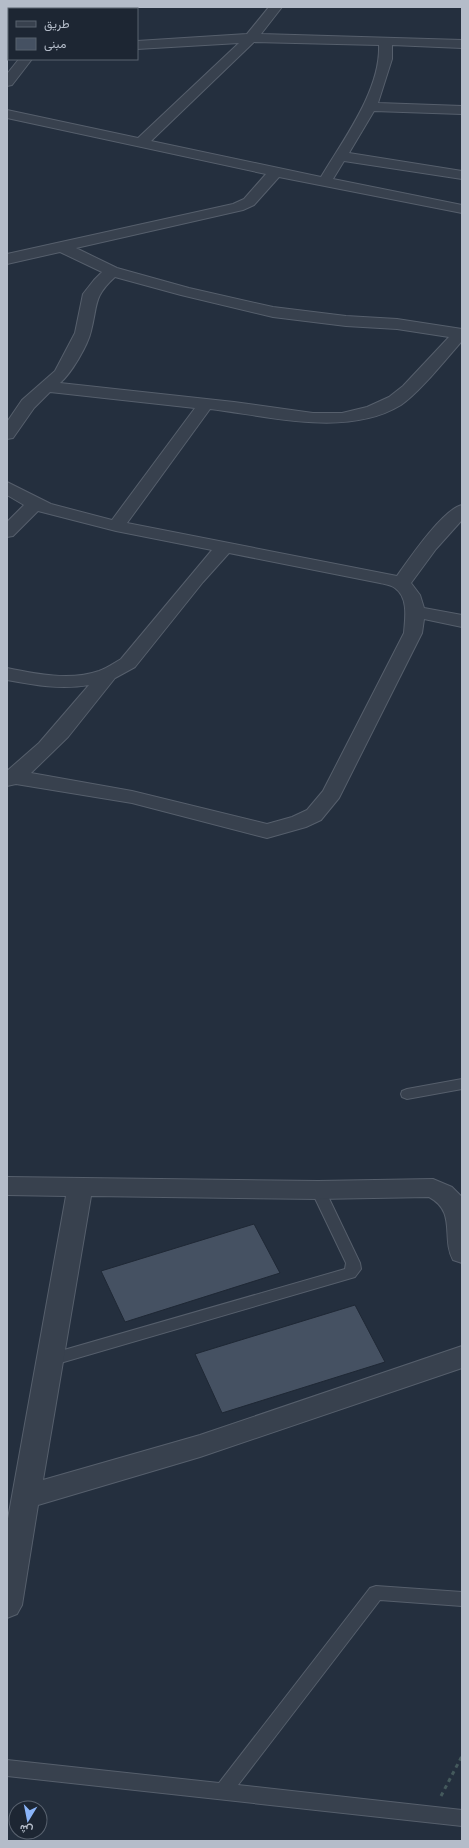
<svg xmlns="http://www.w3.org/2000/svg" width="469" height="1848" font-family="Poppins,Vazirmatn,sans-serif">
  <rect width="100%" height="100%" fill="#242f3e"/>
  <!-- building -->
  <g fill="#455162" stroke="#1f2835">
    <polygon points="254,1224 280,1273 125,1322 101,1271"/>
    <polygon points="355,1305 385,1362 222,1413 195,1354"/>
  </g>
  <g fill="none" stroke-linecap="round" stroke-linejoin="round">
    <!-- service casing -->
    <g stroke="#565f6c" stroke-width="2">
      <g id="service">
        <polygon points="462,1079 462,1089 407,1099 402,1097 401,1094 402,1091 407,1089"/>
        <polygon points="318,1185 323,1186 325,1190 360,1263 361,1269 355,1277 50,1366 45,1364 43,1360 45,1356 50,1354 345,1269 346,1263 311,1190 313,1186"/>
        <polygon points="376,1586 462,1592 462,1606 380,1600 238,1785 462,1810 462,1826 7,1776 7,1760 219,1783 370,1588"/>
      </g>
    </g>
    <!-- minor casing -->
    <g stroke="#565f6c" stroke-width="2">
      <g id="minor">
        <polygon points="71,7 84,7 83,9 70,9"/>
        <path d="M269,7H282L261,34L462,40V48L392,45V59L378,103L462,106V114L374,111L349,153L462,171V179L344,161L333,179L462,205V213L279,177L254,205L243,210L76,248L117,268L189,288L273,307L346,316L397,319L462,329V341C446,359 420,392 401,405C347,438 269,416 210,409L127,523L397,576C409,559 443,509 462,505V520L436,549L411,583L420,595L424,608L462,615V627L424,619L422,633L339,798L321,820L306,827L267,838L132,803L16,784L7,786V771L39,743L89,685C61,690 34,685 7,680V668C36,674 70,681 99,671C107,668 114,663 121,659L212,550L116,531L38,511L13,536L7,537V522L24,505L7,495V482L51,504L112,520L195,408L50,392L34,408L13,438L7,439V422L22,400L55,371L75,333L83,294L94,280L102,272L60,252L7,264V254L233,204L244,199L266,174L7,118V110L138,138L239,43L137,49V41L247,34ZM254,42L379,45C381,90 343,140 321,177L151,141ZM115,277L181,295L273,317L346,326L397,329L449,337L403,386L389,397L367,407L342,413H313L234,402L60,383C71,374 88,345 91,331C98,304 93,297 115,277ZM229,553L380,583C384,584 391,585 395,588C409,598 405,619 404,633L323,791L307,810L292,817L267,824L132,791L31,773L68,737L115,678L135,667L203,582Z"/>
        <rect x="7" y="46" width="2" height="8"/>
        <polygon points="19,59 32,59 12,85 7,86 7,74"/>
        <path d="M7,1177L318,1181L433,1179L452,1187L462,1197V1263L453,1260C441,1238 457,1212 429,1197L318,1199L91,1196L43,1480L200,1435L462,1346V1368L200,1457L38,1505L22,1605L17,1614L7,1618V1524L66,1196L7,1195Z"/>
      </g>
    </g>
    <!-- path -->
    <polyline stroke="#44595c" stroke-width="3" stroke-dasharray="4 4" stroke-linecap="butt" points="441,1796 462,1756"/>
    <!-- service -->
    <use href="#service" fill="#38414e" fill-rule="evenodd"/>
    <!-- minor -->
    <use href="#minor" fill="#38414e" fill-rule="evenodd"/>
  </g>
  <!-- border -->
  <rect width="469" height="1848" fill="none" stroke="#b4bcc9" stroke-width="16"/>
  <!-- legend -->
  <rect x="8" y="8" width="130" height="52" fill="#1d2633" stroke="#59626f"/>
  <rect x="16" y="21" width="20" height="6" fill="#38414e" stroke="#59626f"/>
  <text x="44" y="28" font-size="12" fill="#b4bcc9">طريق</text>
  <rect x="16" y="38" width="20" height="12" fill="#455162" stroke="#59626f"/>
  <text x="44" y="48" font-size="12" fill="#b4bcc9">مبنى</text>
  <!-- north arrow -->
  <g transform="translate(28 1820) rotate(190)"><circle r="19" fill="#1d2633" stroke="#59626f"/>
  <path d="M0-3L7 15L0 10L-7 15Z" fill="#8ab4f8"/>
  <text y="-6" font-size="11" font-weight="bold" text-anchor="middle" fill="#b4bcc9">ش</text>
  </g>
</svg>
